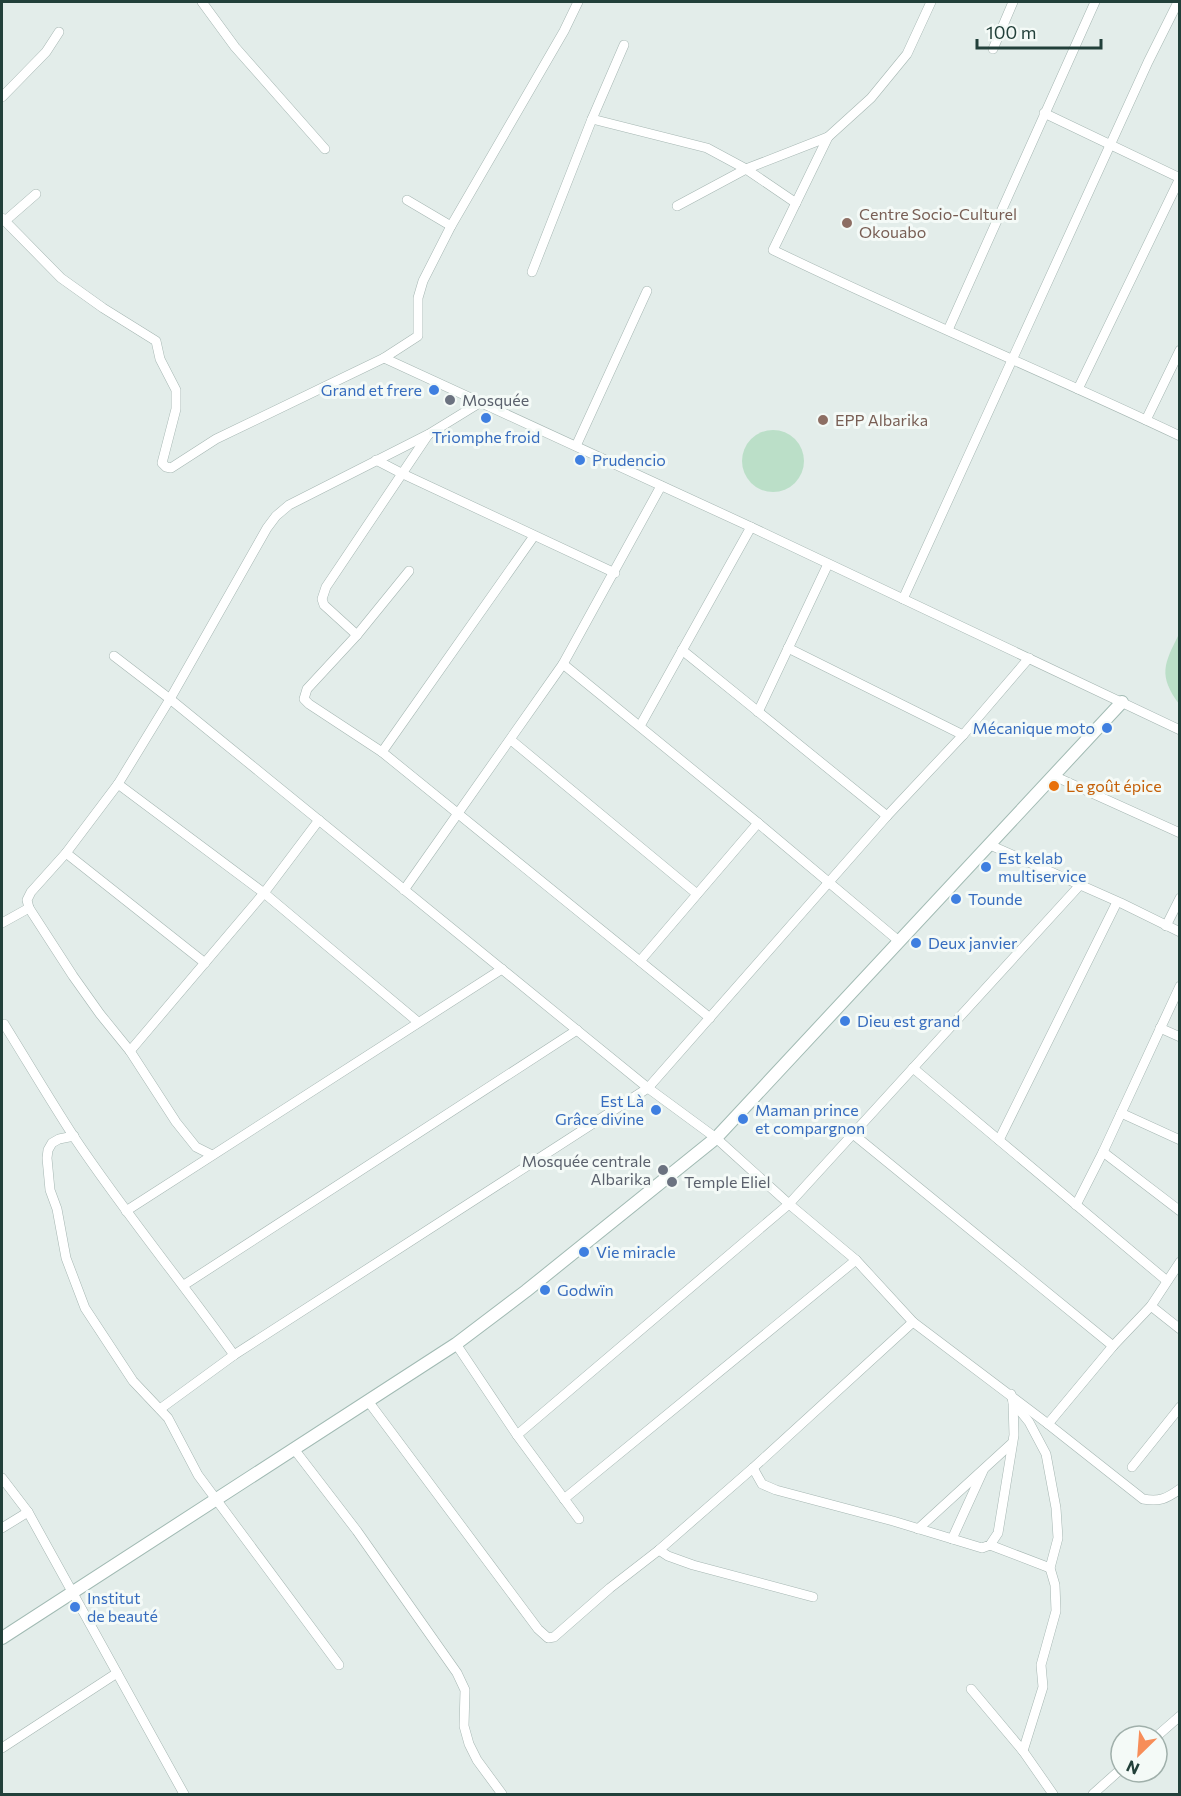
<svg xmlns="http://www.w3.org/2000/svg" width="1181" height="1796" font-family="Commissioner,sans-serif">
  <rect width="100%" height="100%" fill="#e3edea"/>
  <!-- green -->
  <g fill="#bbdfc8">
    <circle cx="773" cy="461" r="31"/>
    <path d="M1179,634V704C1158,675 1164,664 1179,634Z"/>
  </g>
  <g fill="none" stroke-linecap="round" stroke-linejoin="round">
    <!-- street casing -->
    <g stroke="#a5b6b2" stroke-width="10">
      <g id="street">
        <polyline points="202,2 235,47 325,149"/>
        <polyline points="993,49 1013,2"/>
        <polyline points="2,97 46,52 59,32"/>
        <polyline points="1044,113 1180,178"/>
        <polyline points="592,119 707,148 746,169 796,203"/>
        <path d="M828,137L773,250C907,315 1045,372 1180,436"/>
        <polyline points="407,200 451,226"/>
        <polyline points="677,206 746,169 828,137 871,98 907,54 931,2"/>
        <polyline points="2,218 61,278 103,308 156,341 160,359 176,390 176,409 162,463 166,467 171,468 216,439 384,358 418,336 418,298 423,281 451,226 564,31 578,2"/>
        <polyline points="5,221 36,194"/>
        <polyline points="532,272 592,119 624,45"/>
        <polyline points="948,330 1095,2"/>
        <polyline points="384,358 751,527 1180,730"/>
        <polyline points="1078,389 1180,178"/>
        <polyline points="1146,420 1180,350"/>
        <polyline points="576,446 647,291"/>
        <polyline points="376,460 403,474 615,573"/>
        <polyline points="409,571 357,635 307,689 304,699 309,704 382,752 710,1018"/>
        <polyline points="903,599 1148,62 1178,2"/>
        <polyline points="357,635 324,605 322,599 326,587 428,435"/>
        <polyline points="788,648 963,735"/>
        <polyline points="682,650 887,816"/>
        <polyline points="114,656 170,699 648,1088 716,1138 789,1204 856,1260 913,1322 1048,1424 1113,1346 1151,1306 1180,1262"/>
        <polyline points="563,664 758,823 640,961"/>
        <polyline points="758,712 828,564"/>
        <polyline points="640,726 751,527"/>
        <polyline points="511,740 697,894"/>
        <polyline points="382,752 534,536"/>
        <polyline points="1054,776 1180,833"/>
        <polyline points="118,784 264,893 418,1022"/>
        <polyline points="758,823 900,942"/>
        <polyline points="990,845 1121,903 1180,932"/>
        <polyline points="66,853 205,963"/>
        <polyline points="404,890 563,664 661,486"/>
        <polyline points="2,923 29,908"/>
        <polyline points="1166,926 1180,898"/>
        <path d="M4,1024C27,1061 50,1100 74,1137C124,1212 182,1282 234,1355"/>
        <polyline points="1160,1028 1180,1037"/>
        <polyline points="130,1051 264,893 319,820"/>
        <polyline points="913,1068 1167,1281"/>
        <polyline points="1121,1113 1180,1140"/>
        <polyline points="853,1134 1113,1346"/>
        <polyline points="74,1136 59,1139 52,1143 48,1150 47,1158 50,1190 57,1209 66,1258 85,1308 133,1381 168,1418 198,1475 339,1665"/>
        <polyline points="999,1140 1117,902"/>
        <polyline points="1103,1152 1180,1211"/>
        <polyline points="212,1155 196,1147 176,1122 130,1051 100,1014 73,976 29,908 27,900 31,892 66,853 118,784 170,699 267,528 276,516 289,505 429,434 481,402"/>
        <polyline points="1076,1205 1103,1152 1180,986"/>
        <polyline points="126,1211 502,969"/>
        <polyline points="184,1285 577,1030"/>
        <polyline points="1151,1306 1180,1329"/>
        <polyline points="456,1344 517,1435 579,1519"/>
        <polyline points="368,1401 538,1629 548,1638 554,1637 610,1588 659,1550 753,1468 913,1322"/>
        <polyline points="1013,1402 1029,1422 1046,1454 1056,1508 1058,1538 1050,1568 1055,1585 1056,1611 1041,1665 1043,1687 1023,1751"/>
        <polyline points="160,1409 234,1355 648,1088 887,816 963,735 1029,658"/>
        <path d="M1048,1424L1143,1499C1159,1502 1166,1499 1180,1489"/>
        <polyline points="517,1435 789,1204 1080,885"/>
        <polyline points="294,1449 357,1531 457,1673 465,1690 464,1726 469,1744 477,1760 502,1794"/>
        <polyline points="1132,1467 1180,1407"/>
        <polyline points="753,1468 762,1484 776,1490 893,1521 982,1548 990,1545 998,1533 1014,1435 1013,1402 1011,1394"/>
        <polyline points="2,1478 28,1512 184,1794"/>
        <polyline points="564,1499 856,1260"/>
        <polyline points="2,1528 28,1512"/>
        <polyline points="918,1529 1011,1444"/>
        <polyline points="952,1539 983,1471"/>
        <polyline points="990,1545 1050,1568"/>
        <polyline points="659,1550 668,1556 693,1565 813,1597"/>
        <polyline points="971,1689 1023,1751 1053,1794"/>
        <polyline points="1157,1736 1180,1716"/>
        <polyline points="2,1748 117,1673"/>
        <polyline points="1093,1794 1121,1769"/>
      </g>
    </g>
    <!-- secondary casing -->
    <g stroke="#a1bab3" stroke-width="14">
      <polyline id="secondary" points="2,1638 456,1344 526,1291 716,1138 1122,702"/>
    </g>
    <!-- street -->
    <use href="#street" stroke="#fff" stroke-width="9"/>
    <!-- secondary -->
    <use href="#secondary" stroke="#fff" stroke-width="12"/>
  </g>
  <!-- markers -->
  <g fill="#8d6e63" stroke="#f4faf7" stroke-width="2">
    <circle cx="847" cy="223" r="6"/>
    <circle cx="823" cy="420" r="6"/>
  </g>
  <g fill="#3f7fe0" stroke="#f4faf7" stroke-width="2">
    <circle cx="434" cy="390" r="6"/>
    <circle cx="486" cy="418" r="6"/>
    <circle cx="580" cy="460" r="6"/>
    <circle cx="1107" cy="728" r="6"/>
    <circle cx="986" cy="867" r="6"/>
    <circle cx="956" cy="899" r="6"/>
    <circle cx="916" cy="943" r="6"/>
    <circle cx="845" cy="1021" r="6"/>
    <circle cx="656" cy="1110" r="6"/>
    <circle cx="743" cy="1119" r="6"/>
    <circle cx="584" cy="1252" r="6"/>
    <circle cx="545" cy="1290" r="6"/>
    <circle cx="75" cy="1607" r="6"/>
  </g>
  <g fill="#6b7280" stroke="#f4faf7" stroke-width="2">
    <circle cx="450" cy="400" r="6"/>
    <circle cx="663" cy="1170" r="6"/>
    <circle cx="672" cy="1182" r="6"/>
  </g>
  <circle fill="#e8710a" stroke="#f4faf7" stroke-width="2" cx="1054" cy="786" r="6"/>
  <g text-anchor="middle" stroke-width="6" stroke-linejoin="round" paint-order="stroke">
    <!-- education labels -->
    <g font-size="16" fill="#785e54" stroke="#f4faf7" text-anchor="start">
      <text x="859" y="220">Centre Socio-Culturel<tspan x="859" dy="18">Okouabo</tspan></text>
      <text x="835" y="426">EPP Albarika</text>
    </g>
    <!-- shop labels -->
    <g font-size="16" fill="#366cbe" stroke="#f4faf7" text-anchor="start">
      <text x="422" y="396" text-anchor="end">Grand et frere</text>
      <text x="486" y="443" text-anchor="middle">Triomphe froid</text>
      <text x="592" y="466">Prudencio</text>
      <text x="1095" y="734" text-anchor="end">Mécanique moto</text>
      <text x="998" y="864">Est kelab<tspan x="998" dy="18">multiservice</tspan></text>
      <text x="968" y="905">Tounde</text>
      <text x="928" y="949">Deux janvier</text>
      <text x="857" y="1027">Dieu est grand</text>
      <text x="644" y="1107" text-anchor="end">Est Là<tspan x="644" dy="18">Grâce divine</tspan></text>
      <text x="755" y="1116">Maman prince<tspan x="755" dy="18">et compargnon</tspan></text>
      <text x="596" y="1258">Vie miracle</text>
      <text x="557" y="1296">Godwïn</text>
      <text x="87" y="1604">Institut<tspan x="87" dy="18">de beauté</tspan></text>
    </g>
    <!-- worship labels -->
    <g font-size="16" fill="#5b616d" stroke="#f4faf7" text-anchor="start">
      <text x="462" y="406">Mosquée</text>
      <text x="651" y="1167" text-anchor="end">Mosquée centrale<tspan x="651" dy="18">Albarika</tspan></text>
      <text x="684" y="1188">Temple Eliel</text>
    </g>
    <!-- food labels -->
    <g font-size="16" fill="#c56008" stroke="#f4faf7" text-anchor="start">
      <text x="1066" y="792">Le goût épice</text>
    </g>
  </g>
  <!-- border -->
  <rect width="1181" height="1796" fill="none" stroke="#22403a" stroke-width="6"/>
  <!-- north arrow -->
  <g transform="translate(1139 1754) rotate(205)"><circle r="28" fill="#f4faf7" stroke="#a0b0ab" stroke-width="1.5"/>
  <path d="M0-4.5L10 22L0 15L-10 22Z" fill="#f78d58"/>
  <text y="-9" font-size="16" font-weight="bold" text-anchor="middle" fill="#22403a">N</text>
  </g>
  <!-- scale -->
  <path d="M977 39v9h124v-9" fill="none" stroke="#22403a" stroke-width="3"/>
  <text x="986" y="39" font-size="18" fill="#22403a" stroke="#f4faf7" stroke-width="4.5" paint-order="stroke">100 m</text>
</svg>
